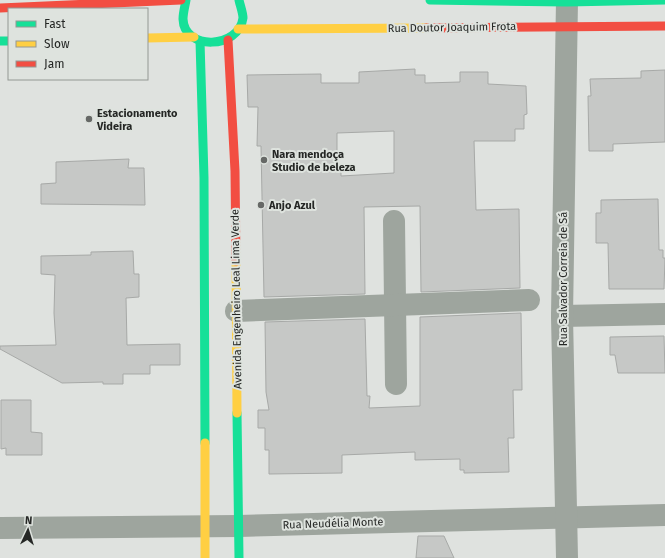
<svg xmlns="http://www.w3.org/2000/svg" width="665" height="558" font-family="'Fira Sans',sans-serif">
  <rect width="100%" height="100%" fill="#dfe2df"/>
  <!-- building -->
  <g fill="#c6c8c6" stroke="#a7a9a7" fill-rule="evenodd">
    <path d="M415,69V75H425V83L460,82V72H488V84L526,86L527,114L524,115V129H515V141H474L476,210L519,209L520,288L421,292L420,206L364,207L365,294L264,297L261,146H257L258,107H248L247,75L321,74V83H359V72ZM394,131V173L341,176V170H337V133Z"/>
    <polygon points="665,70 665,142 613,144 613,151 589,151 588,96 591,96 590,79 641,78 641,71"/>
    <polygon points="129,159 128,168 144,168 145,205 41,204 41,184 56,183 56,162"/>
    <polygon points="658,199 659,250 663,250 663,258 665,258 664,289 609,289 608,243 596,243 596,213 601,213 601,200"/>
    <polygon points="133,251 134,274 139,274 139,297 126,298 127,345 180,344 180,365 150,365 150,374 123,374 123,384 103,384 103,382 62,383 0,349 0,346 56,345 54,313 55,275 41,274 41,256 91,255 91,252"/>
    <polygon points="521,313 522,390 513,390 514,438 508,438 509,472 464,473 464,470 460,470 460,459 415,460 415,452 342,455 342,473 269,474 269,450 265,450 265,428 258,428 258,410 269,410 266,392 265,322 365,319 367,396 370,396 369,408 420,406 420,317"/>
    <polygon points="664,336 665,373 618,373 615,355 610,355 610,337"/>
    <polygon points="1,400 31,400 31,432 42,433 42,455 6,455 6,448 1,449"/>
    <polygon points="418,536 444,536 454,558 416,558"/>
  </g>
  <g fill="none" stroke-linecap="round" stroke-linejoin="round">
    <!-- street -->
    <g stroke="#9ea59e" stroke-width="22">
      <polyline points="394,221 396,384"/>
      <polyline points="236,311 529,300"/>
      <polyline points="562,316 665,314"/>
      <polyline points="0,528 239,526 665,515"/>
      <polyline points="567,558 562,316 567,0"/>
    </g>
    <!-- fast -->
    <g stroke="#16e098" stroke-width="9">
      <path d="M186,0C185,6 183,13 183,19C184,51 239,49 243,18C243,13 240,5 239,0"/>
      <polyline points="430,0 567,2 665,0"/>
      <polyline points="0,41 9,41"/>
      <polyline points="200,41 204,178 205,443"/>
      <polyline points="237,413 239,558"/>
    </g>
    <!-- slow -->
    <g stroke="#ffcf43" stroke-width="9">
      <polyline points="238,29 426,28"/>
      <polyline points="147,38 194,37"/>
      <polyline points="236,261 237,413"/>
      <polyline points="205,443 205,558"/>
    </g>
    <!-- jam -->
    <g stroke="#f24e42" stroke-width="9">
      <polyline points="0,8 181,0"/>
      <polyline points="426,28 665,26"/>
      <polyline points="228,40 235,171 236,261"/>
    </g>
  </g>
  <!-- markers -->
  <g fill="#666866" stroke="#dee3de" stroke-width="1.5">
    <circle cx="89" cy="119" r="4"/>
    <circle cx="264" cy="160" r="4"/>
    <circle cx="261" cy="205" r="4"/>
  </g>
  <g text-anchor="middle" stroke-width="4" stroke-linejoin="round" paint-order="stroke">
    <!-- street labels -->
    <g font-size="11" fill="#252725" stroke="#dee3de">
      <text transform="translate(452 27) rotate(-1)" y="4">Rua Doutor Joaquim Frota</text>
      <text transform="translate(563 279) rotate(-90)" y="4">Rua Salvador Correia de Sá</text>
      <text transform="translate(236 299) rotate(-91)" y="4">Avenida Engenheiro Leal Lima Verde</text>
      <text transform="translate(333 523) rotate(-2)" y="4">Rua Neudélia Monte</text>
    </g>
    <!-- poi labels -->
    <g font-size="11" font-weight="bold" fill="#252725" stroke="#dee3de" text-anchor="start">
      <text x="97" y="117">Estacionamento<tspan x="97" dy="13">Videira</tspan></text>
      <text x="272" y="158">Nara mendoça<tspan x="272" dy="13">Studio de beleza</tspan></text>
      <text x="269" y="209">Anjo Azul</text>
    </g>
  </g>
  <!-- legend -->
  <rect x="8" y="8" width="140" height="72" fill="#dee3de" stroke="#949894"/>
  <rect x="16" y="21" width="20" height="6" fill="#16e098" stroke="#949894"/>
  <text x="44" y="28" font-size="12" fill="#252725">Fast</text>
  <rect x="16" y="41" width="20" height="6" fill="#ffcf43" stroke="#949894"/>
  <text x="44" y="48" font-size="12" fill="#252725">Slow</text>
  <rect x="16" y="61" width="20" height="6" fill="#f24e42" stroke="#949894"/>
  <text x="44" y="68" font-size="12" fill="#252725">Jam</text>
  <!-- north arrow -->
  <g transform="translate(28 530) rotate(4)" stroke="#dee3de" stroke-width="3" paint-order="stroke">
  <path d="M0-3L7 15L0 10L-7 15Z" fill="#252725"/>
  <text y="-6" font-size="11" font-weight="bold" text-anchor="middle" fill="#252725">N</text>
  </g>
</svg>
